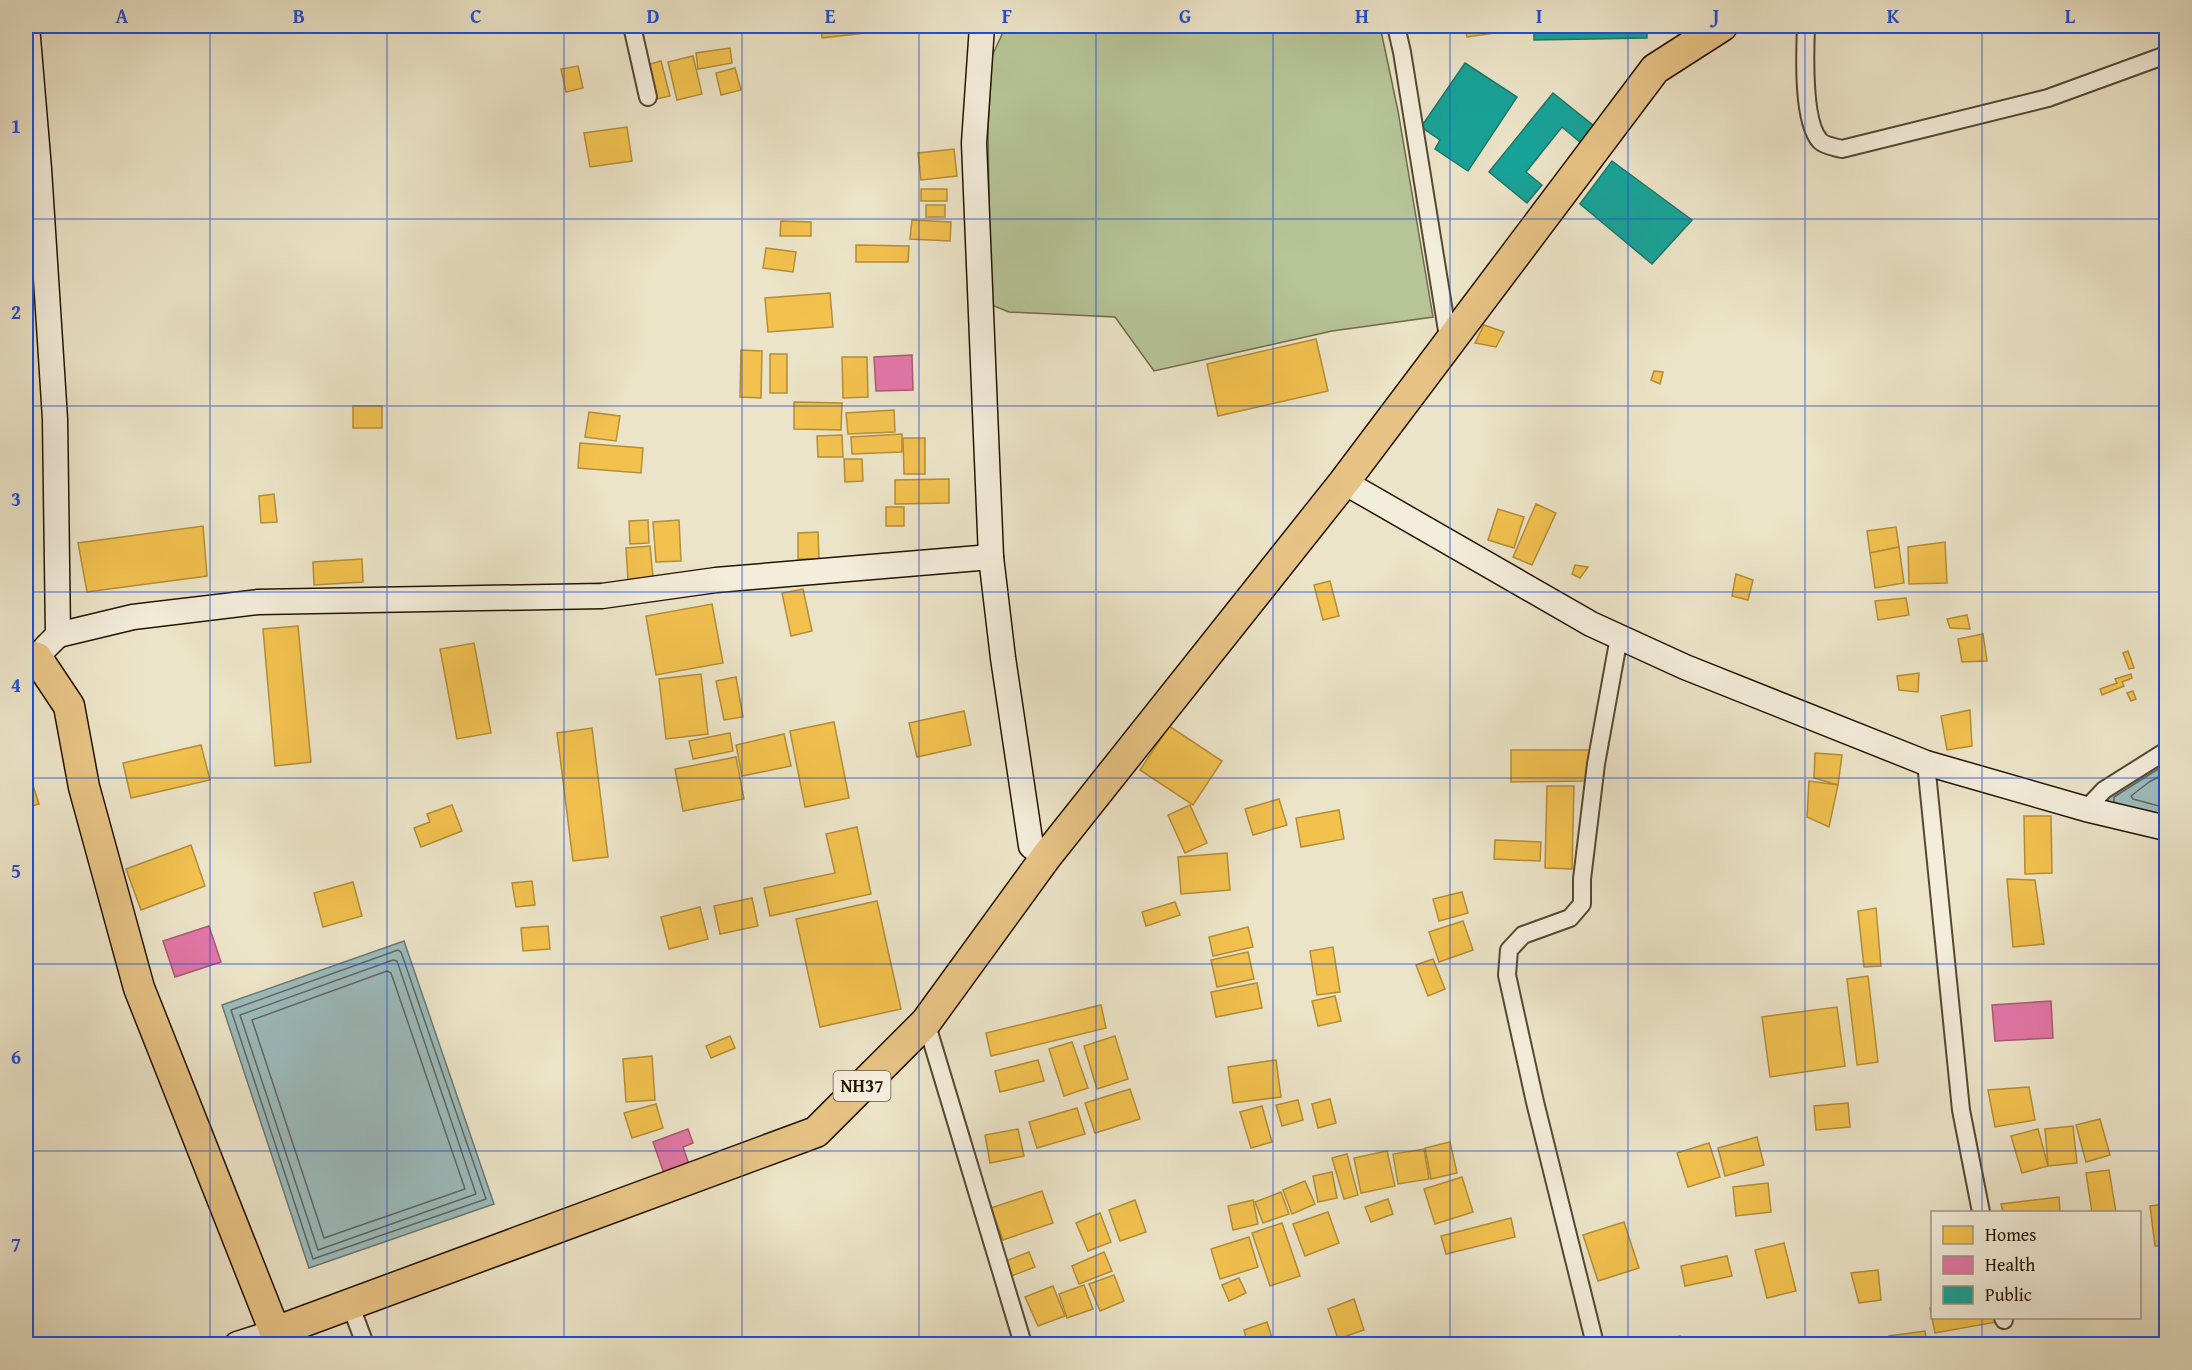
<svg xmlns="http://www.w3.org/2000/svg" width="2192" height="1370" font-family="'Gentium Book Plus',serif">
  <rect width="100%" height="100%" fill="#ece4c8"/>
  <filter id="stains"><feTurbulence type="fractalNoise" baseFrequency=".00333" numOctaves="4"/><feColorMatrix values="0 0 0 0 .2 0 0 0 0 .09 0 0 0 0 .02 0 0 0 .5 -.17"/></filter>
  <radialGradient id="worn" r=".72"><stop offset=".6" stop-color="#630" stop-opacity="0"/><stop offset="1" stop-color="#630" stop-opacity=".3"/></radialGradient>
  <!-- green -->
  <polygon fill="#b6c497" stroke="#6e6c4c" stroke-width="1.5" points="1006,26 1380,26 1398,111 1433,317 1332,331 1154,371 1115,317 1009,312 989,304 990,266 988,129 992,56"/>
  <!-- water -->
  <g fill="#9cbcbe" stroke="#6c7972" stroke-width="1.5">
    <polygon points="2166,757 2166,822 2100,805 2105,796"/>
    <polygon points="404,941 494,1204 309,1268 222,1005"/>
  </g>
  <!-- homes -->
  <g fill="#f2c14e" stroke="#b48d37" stroke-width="1.5">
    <polygon points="651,26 682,26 653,32"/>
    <polygon points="745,26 774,26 775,28 746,32"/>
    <polygon points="821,26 873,26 874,32 822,38"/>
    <polygon points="1465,26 1524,26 1525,29 1467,37"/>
    <polygon points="730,48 732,63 698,69 696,53"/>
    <polygon points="693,56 702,94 677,100 668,62"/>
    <polygon points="661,61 670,96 647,101 639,67"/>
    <polygon points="578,66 583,88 566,92 561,69"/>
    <polygon points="735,68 741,90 721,95 716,73"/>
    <polygon points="627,127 632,161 590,167 584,133"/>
    <polygon points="954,149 957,176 921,180 918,153"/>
    <rect x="921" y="189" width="26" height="12"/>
    <rect x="926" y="205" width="19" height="12"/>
    <polygon points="912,220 951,222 950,241 910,239"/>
    <polygon points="781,221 811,222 811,236 780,236"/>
    <polygon points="856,245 909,246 908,262 856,262"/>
    <polygon points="766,248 796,252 793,272 763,268"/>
    <polygon points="830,293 833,327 768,332 765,298"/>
    <polygon points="1484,325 1504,332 1496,347 1475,343"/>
    <polygon points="1316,339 1328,391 1218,416 1207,364"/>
    <polygon points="741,350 762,351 761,398 740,397"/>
    <rect x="770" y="354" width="17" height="39"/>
    <polygon points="842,357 867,357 868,397 843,398"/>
    <polygon points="1654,371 1663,372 1660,384 1651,380"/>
    <polygon points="794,402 842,403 841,430 794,429"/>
    <rect x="353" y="406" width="29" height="22"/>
    <polygon points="894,410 895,432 848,434 846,413"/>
    <polygon points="589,412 620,416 616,441 585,437"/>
    <polygon points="902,434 902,452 852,454 851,437"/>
    <polygon points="842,435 843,457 818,457 817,436"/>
    <polygon points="903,438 925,438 925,474 904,474"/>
    <polygon points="580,443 643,448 641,473 578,468"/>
    <polygon points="844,459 862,459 863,481 845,482"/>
    <polygon points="949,479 949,503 895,504 895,480"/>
    <polygon points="274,494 277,522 261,523 259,496"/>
    <polygon points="1536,504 1556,513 1532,565 1513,557"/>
    <rect x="886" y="507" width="18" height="19"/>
    <polygon points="1498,509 1524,517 1514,548 1488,540"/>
    <polygon points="648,520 649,543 630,544 629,521"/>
    <polygon points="679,520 681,561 656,562 653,522"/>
    <polygon points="203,526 207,576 87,592 78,543"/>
    <polygon points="1896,527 1899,547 1870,553 1867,531"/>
    <polygon points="818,532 819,559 798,559 798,533"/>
    <polygon points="1945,542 1947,583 1909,584 1908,547"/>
    <polygon points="650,546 653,577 628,580 626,548"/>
    <polygon points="1899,547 1904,583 1875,588 1870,553"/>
    <polygon points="362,559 363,582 314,585 313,562"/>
    <polygon points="1575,565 1588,567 1580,578 1572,574"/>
    <polygon points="1736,574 1753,580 1748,600 1732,596"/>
    <polygon points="1330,581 1339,616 1323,620 1314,585"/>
    <polygon points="803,589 812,631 791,636 782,593"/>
    <polygon points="1906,598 1909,615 1878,620 1875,601"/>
    <polygon points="712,604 723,663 656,675 646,616"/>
    <polygon points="1967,615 1970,629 1950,628 1947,619"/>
    <polygon points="298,626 311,762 275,766 263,629"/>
    <polygon points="1983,634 1987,661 1962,662 1958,639"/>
    <polygon points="474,643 491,733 457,739 440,649"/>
    <polygon points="2128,651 2134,668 2129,669 2123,653"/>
    <polygon points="1919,673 1918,692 1899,690 1897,676"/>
    <polygon points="701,674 708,734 666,739 659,679"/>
    <polygon points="2131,674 2132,678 2122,682 2124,686 2102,695 2100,689 2117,683 2115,679"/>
    <polygon points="736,677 743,717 724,720 716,681"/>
    <polygon points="2133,691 2136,699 2131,701 2127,693"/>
    <polygon points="1970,710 1972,746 1947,750 1941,716"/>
    <polygon points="964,711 971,745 917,757 909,723"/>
    <polygon points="834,722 849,798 805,807 790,731"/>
    <polygon points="1169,726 1222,761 1193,805 1140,770"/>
    <polygon points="592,728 608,857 573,861 557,733"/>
    <polygon points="730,733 733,751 693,759 689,741"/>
    <polygon points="784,734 791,766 742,776 736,745"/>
    <polygon points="201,745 210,780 131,798 123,763"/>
    <polygon points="1511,750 1590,750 1590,781 1511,782"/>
    <polygon points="1815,753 1842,755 1838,785 1814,778"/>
    <polygon points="736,757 744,799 683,811 675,769"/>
    <polygon points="30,776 39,804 26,808 26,778"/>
    <polygon points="1809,781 1838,785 1829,827 1807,817"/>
    <polygon points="1547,786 1574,786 1572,869 1545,868"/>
    <polygon points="1279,799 1287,825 1253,835 1245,809"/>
    <polygon points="452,805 462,831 421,847 414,828 430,822 427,814"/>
    <polygon points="1190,805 1207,843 1185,853 1168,815"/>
    <polygon points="1339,810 1344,839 1301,847 1296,818"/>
    <polygon points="2024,816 2051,816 2052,873 2025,874"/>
    <polygon points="857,827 871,894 770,916 764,888 835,873 826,834"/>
    <polygon points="1495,840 1541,842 1540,861 1494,859"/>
    <polygon points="191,845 205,886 141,910 126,869"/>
    <polygon points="1227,853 1230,890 1181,894 1178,857"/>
    <polygon points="2007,879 2035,880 2044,944 2013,947"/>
    <polygon points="532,881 535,905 516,907 512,883"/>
    <polygon points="353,882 362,916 323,927 314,893"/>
    <polygon points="1462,892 1468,913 1439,921 1433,899"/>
    <polygon points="752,898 758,926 720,934 714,906"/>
    <polygon points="877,901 901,1009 820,1027 796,919"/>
    <polygon points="1175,902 1180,915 1146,926 1142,912"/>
    <polygon points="700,907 708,939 669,949 661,917"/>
    <polygon points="1876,908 1881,966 1864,967 1858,911"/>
    <polygon points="1463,921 1473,950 1439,962 1429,932"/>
    <polygon points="548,926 550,949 523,951 521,928"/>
    <polygon points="1248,927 1253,947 1213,956 1209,937"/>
    <polygon points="1333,947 1340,992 1317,995 1310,951"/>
    <polygon points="1248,952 1254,979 1217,987 1211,960"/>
    <polygon points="1433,959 1445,989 1428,996 1416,965"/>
    <polygon points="1868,976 1878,1062 1857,1065 1847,979"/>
    <polygon points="1257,983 1262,1008 1216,1017 1211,992"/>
    <polygon points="1335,996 1341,1021 1318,1026 1312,1001"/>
    <polygon points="1101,1005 1106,1028 991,1056 986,1033"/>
    <polygon points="1837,1007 1845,1066 1770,1077 1762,1017"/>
    <polygon points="730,1036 735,1048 711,1058 706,1046"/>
    <polygon points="1115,1036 1128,1079 1097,1089 1084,1046"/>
    <polygon points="1072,1042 1088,1088 1064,1096 1049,1049"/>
    <polygon points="652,1056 655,1100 626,1102 623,1059"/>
    <polygon points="1038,1060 1044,1081 1000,1092 995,1071"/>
    <polygon points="1276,1060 1281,1097 1233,1103 1228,1067"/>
    <polygon points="2029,1087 2035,1120 1995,1127 1988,1090"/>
    <polygon points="1130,1089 1140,1119 1095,1133 1085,1103"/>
    <polygon points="1330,1099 1336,1123 1318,1128 1312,1104"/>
    <polygon points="1298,1100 1303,1120 1282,1126 1276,1105"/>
    <polygon points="1848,1103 1850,1127 1816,1130 1814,1106"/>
    <polygon points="656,1104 663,1128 632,1138 624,1113"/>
    <polygon points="1262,1106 1272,1142 1251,1148 1240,1112"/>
    <polygon points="1077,1108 1085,1134 1037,1148 1029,1122"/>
    <polygon points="2100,1119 2110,1155 2086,1162 2076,1125"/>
    <polygon points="2073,1126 2077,1163 2048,1166 2045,1129"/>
    <polygon points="1018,1129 1024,1156 990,1163 985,1135"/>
    <polygon points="2038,1129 2048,1166 2022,1173 2011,1136"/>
    <polygon points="1757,1137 1764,1165 1725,1176 1718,1148"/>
    <polygon points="1450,1142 1457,1173 1431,1179 1425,1148"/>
    <polygon points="1709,1143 1720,1177 1688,1187 1677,1153"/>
    <polygon points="1424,1149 1429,1179 1398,1184 1393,1154"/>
    <polygon points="1387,1151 1395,1186 1361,1193 1354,1158"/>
    <polygon points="1347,1154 1358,1195 1344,1199 1332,1158"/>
    <polygon points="2109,1170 2116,1212 2092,1212 2086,1173"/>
    <polygon points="1332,1172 1337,1198 1318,1202 1313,1176"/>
    <polygon points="1462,1177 1473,1212 1435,1224 1424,1189"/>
    <polygon points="1305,1181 1315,1204 1292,1214 1283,1190"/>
    <polygon points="1768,1183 1771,1212 1736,1216 1733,1187"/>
    <polygon points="1042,1191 1053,1223 1003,1240 991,1208"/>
    <polygon points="1281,1192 1289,1214 1263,1223 1255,1202"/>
    <polygon points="2059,1197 2060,1212 2003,1212 2001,1204"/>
    <polygon points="1388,1199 1393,1214 1371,1222 1365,1207"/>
    <polygon points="1135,1200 1146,1232 1120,1241 1109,1210"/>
    <polygon points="1253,1200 1258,1224 1233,1230 1228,1206"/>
    <polygon points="2166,1204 2166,1245 2155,1246 2150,1206"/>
    <polygon points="1328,1212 1339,1243 1305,1256 1293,1224"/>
    <polygon points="1100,1213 1111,1242 1088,1251 1076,1223"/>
    <polygon points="1511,1218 1515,1237 1446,1254 1441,1236"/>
    <polygon points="1624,1222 1639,1268 1598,1281 1583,1235"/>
    <polygon points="1282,1223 1300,1276 1270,1286 1252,1233"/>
    <polygon points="1249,1237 1258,1267 1220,1279 1211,1249"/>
    <polygon points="1784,1243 1796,1291 1767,1298 1755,1250"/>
    <polygon points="1029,1252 1035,1267 1001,1280 995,1265"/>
    <polygon points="1104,1252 1112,1271 1079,1284 1072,1266"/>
    <polygon points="1727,1256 1732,1276 1685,1286 1681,1266"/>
    <polygon points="1878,1270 1881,1300 1859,1303 1851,1273"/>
    <polygon points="1114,1275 1124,1301 1100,1311 1089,1284"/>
    <polygon points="1239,1278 1246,1293 1229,1301 1222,1285"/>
    <polygon points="1084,1285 1093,1309 1067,1318 1059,1294"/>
    <polygon points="1053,1286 1065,1316 1038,1326 1025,1297"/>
    <polygon points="1354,1299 1364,1330 1338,1339 1328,1309"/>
    <polygon points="1930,1308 1932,1308 1932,1318 1996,1318 1997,1322 1935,1333"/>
    <polygon points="1267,1322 1274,1344 1248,1344 1244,1330"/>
    <polygon points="1925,1331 1927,1344 1891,1344 1889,1336"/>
    <polygon points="1680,1336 1683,1344 1661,1344 1660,1341"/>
  </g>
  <!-- health -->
  <g fill="#e377a8" stroke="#aa5976" stroke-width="1.5">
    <polygon points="912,355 913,390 876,391 874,357"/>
    <polygon points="209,926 221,962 175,977 163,941"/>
    <polygon points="2051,1001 2053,1038 1995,1041 1992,1005"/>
    <polygon points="688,1129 693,1143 683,1147 691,1170 666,1179 653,1142"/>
  </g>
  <!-- public -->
  <g fill="#17a398" stroke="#1b786a" stroke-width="1.5">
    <polygon points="1534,26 1647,26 1647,38 1534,40"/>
    <polygon points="1465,63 1517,97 1468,171 1435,149 1440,140 1421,127"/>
    <polygon points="1553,93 1594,126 1581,143 1562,127 1526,172 1542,185 1527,203 1489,172"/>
    <polygon points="1612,161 1692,220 1652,264 1580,204"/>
  </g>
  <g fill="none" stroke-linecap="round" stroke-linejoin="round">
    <!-- shore -->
    <g stroke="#60685f" stroke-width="1.5">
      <polyline points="2166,773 2149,782 2131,796 2133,799 2166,808"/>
      <polyline points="2114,802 2114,797 2166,764"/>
      <polygon points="398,950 401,952 486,1199 313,1259 231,1010"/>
      <polygon points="393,960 397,961 476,1194 318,1250 240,1015"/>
      <polygon points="387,971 391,973 465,1189 324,1238 252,1020"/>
    </g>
    <!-- street casing -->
    <g stroke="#574832" stroke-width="20">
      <g id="street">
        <polyline points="632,26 648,97"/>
        <polyline points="1396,26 1402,52 1449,343"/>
        <path d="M1806,26C1805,53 1802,121 1820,141C1825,146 1835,147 1842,149L2048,98L2166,55"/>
        <polyline points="1926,763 1961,1110 1981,1212"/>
        <polyline points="2086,809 2104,790 2166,751"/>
        <polyline points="926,1022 1023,1344"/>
        <polyline points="350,1304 365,1344"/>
        <polyline points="2003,1318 2004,1320"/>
        <polyline points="1595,1344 1535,1102 1507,975 1509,950 1523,935 1570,918 1582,904 1582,879 1596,764 1619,637"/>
      </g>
    </g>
    <!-- secondary casing -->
    <g stroke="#251400" stroke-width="27">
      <g id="secondary">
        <polyline points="27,26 39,169 55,419 58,635 46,647"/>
        <polyline points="982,26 974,143 991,557 1003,658 1031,846 1046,857"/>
        <polyline points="1344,482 1591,624 1685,667 1926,763 2086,809 2166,828"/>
        <polyline points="58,635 133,617 258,602 602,596 716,580 991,557"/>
        <polyline points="237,1344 275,1332"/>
      </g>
    </g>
    <!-- highway casing -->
    <g stroke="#251400" stroke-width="33">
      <polyline id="highway" points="26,655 37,658 69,706 84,787 139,988 275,1332 816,1132 926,1022 1046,857 1344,482 1655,69 1722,26"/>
    </g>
    <!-- street -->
    <use href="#street" stroke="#f3eddb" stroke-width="16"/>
    <!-- secondary -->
    <use href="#secondary" stroke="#f3eddb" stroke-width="24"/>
    <!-- highway -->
    <use href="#highway" stroke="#e6c284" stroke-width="30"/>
  </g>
  <!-- grid -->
  <path fill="none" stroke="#1d4ed8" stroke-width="1.5" stroke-opacity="0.55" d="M210,26V1344M387,26V1344M564,26V1344M742,26V1344M919,26V1344M1096,26V1344M1273,26V1344M1450,26V1344M1628,26V1344M1805,26V1344M1982,26V1212M26,219H2166M26,406H2166M26,592H2166M26,778H2166M26,964H2166M26,1151H2166M1982,1318V1344"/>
  <g text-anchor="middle" stroke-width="6" stroke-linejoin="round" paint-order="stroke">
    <!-- shield labels -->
    <rect fill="#f3eddb" stroke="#635542" stroke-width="1.5" x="833.5" y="1071" width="57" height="30" rx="4.5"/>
    <g font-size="18" font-weight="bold" fill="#251400">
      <text x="862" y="1092">NH37</text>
    </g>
  </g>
  <!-- margin -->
  <rect width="2192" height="1370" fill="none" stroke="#ece4c8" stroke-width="66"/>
  <!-- legend -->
  <rect x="1931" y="1211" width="210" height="108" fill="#f3eddb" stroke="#a19683" stroke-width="1.5"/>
  <rect x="1943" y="1226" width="30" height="18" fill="#f2c14e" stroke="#a19683" stroke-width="1.5"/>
  <text x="1985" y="1241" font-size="18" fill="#251400">Homes</text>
  <rect x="1943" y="1256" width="30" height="18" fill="#e377a8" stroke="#a19683" stroke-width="1.5"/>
  <text x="1985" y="1271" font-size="18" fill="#251400">Health</text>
  <rect x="1943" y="1286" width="30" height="18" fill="#17a398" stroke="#a19683" stroke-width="1.5"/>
  <text x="1985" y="1301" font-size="18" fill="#251400">Public</text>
  <rect x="33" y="33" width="2126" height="1304" fill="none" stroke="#1d4ed8" stroke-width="2"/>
  <g font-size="20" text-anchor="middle" font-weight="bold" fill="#1d4ed8">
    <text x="122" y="23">A</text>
    <text x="299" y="23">B</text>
    <text x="476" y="23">C</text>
    <text x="653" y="23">D</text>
    <text x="830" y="23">E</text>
    <text x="1007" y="23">F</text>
    <text x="1185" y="23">G</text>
    <text x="1362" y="23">H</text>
    <text x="1539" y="23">I</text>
    <text x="1716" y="23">J</text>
    <text x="1893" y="23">K</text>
    <text x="2070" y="23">L</text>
    <text x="16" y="133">1</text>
    <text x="16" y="319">2</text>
    <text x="16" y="506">3</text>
    <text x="16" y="692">4</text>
    <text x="16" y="878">5</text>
    <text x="16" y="1064">6</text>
    <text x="16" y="1251">7</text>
  </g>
  <rect width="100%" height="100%" filter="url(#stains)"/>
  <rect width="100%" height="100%" fill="url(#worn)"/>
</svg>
